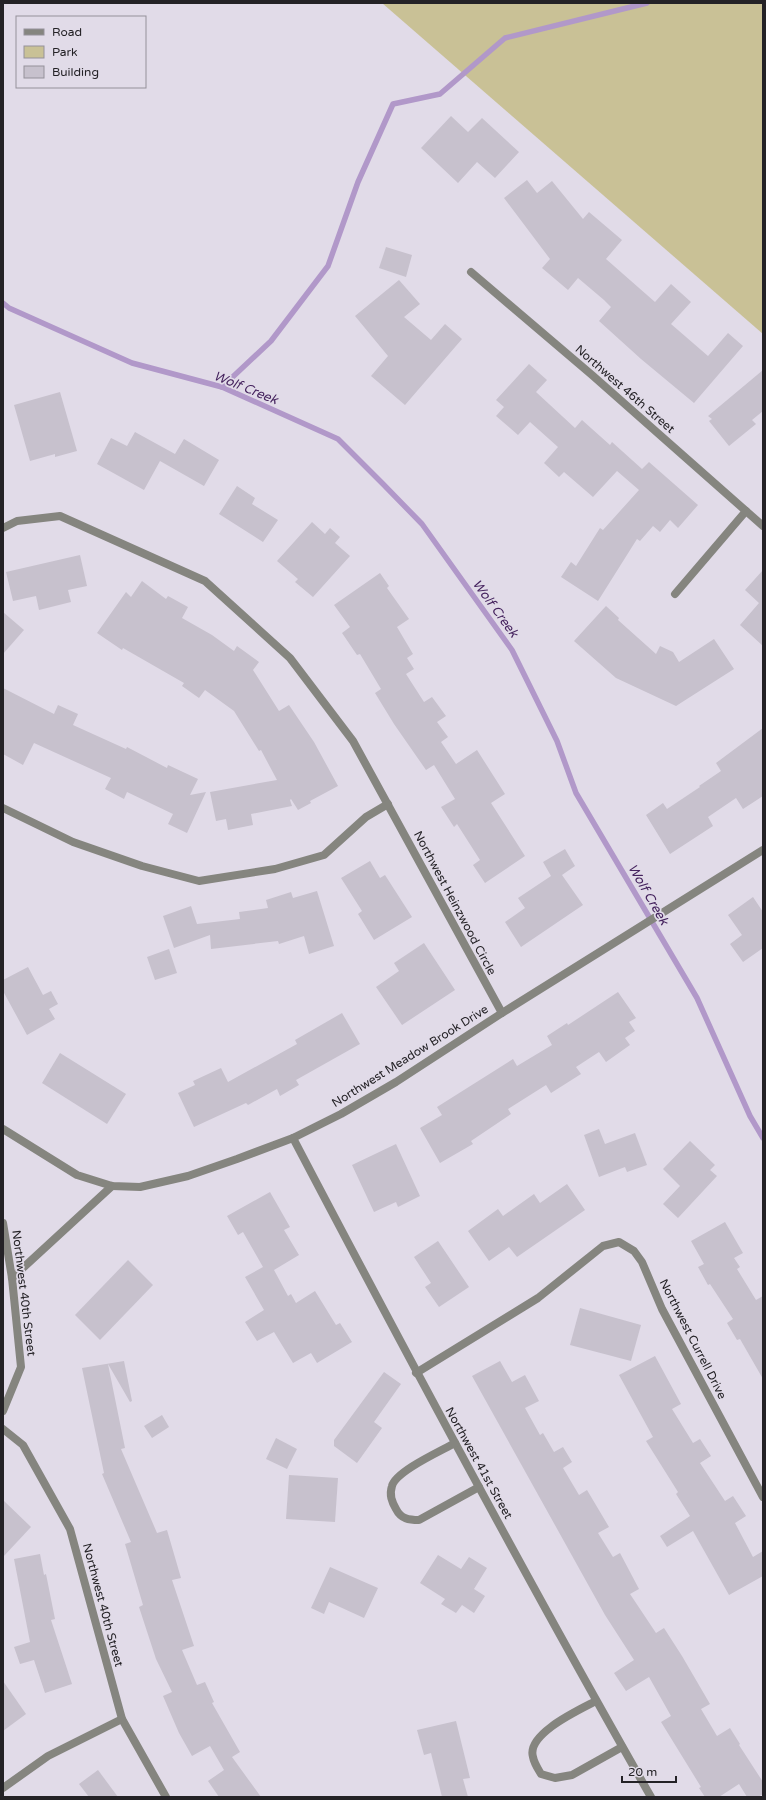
<svg xmlns="http://www.w3.org/2000/svg" width="766" height="1800" font-family="'Varela Round',sans-serif">
  <rect width="100%" height="100%" fill="#e1dbe8"/>
  <!-- green -->
  <polygon fill="#c9c196" points="382,3 763,3 763,334"/>
  <g fill="none" stroke-linecap="round" stroke-linejoin="round">
    <!-- stream -->
    <g stroke="#b198c9" stroke-width="5.5">
      <polyline points="3,303 9,308 132,363 222,387 338,439 383,484 422,524 512,650 557,741 576,793 697,998 750,1116 763,1138"/>
      <polyline points="222,387 271,341 328,266 358,182 393,104 440,94 505,38 647,3"/>
    </g>
  </g>
  <!-- building -->
  <g fill="#c7c1cd">
    <polygon points="451,116 468,132 482,118 519,152 495,178 477,162 458,183 421,148"/>
    <polygon points="527,180 537,193 552,181 583,219 589,212 622,240 606,259 655,302 671,284 691,302 671,324 708,356 728,333 743,346 694,403 641,359 599,321 611,307 604,300 578,278 568,290 542,268 550,259 504,198"/>
    <polygon points="386,247 412,255 406,277 379,268"/>
    <polygon points="399,280 420,304 404,317 431,340 445,324 462,339 405,405 371,376 388,356 355,316"/>
    <polygon points="529,364 547,380 536,392 575,428 582,420 610,445 612,442 642,469 649,462 698,505 678,528 670,520 660,532 653,526 640,541 637,539 598,601 561,577 571,562 576,566 600,528 603,530 639,490 617,471 593,497 564,472 559,477 544,463 558,447 530,422 518,435 496,416 504,407 496,400"/>
    <polygon points="763,370 763,411 752,420 756,424 729,446 709,421 712,419 708,416"/>
    <polygon points="60,392 77,451 55,457 55,454 30,461 14,405"/>
    <polygon points="135,432 175,454 184,439 219,460 204,486 160,461 144,490 97,464 111,438 127,446"/>
    <polygon points="237,486 255,498 252,504 278,520 263,542 219,514"/>
    <polygon points="312,522 325,534 330,528 340,537 335,543 350,556 313,597 295,582 298,579 277,561"/>
    <polygon points="80,555 87,586 68,590 71,602 39,610 36,596 13,601 6,572"/>
    <polygon points="763,570 763,646 740,625 759,603 745,590"/>
    <polygon points="380,573 389,586 387,588 409,619 397,627 413,654 407,658 414,669 406,674 424,702 432,697 446,716 437,722 448,737 441,742 456,764 477,750 505,794 491,803 525,856 485,883 473,865 480,860 457,824 454,827 441,807 455,799 434,765 426,770 394,724 375,693 381,689 360,654 357,655 342,633 350,627 334,605"/>
    <polygon points="142,581 166,599 168,596 188,607 182,618 212,635 234,651 237,646 259,662 253,670 279,711 289,705 314,742 338,786 310,801 311,803 298,810 291,799 290,800 292,806 251,814 253,825 228,830 226,819 216,821 210,792 277,780 261,750 259,751 234,711 205,690 199,698 182,686 184,683 123,648 122,650 97,633 126,592 131,597"/>
    <polygon points="606,606 619,618 618,620 656,654 660,646 673,652 679,662 714,639 734,669 676,706 616,678 574,641"/>
    <polygon points="3,612 24,630 3,654"/>
    <polygon points="3,688 54,714 58,705 78,714 73,725 126,749 127,747 167,768 168,765 198,779 190,795 206,792 187,833 168,824 173,814 127,792 124,799 105,789 111,778 34,743 23,765 3,754"/>
    <polygon points="763,728 763,796 743,809 736,798 708,817 713,826 670,854 646,815 663,803 667,809 700,787 699,786 721,771 716,763"/>
    <polygon points="565,849 575,866 562,875 583,905 521,947 505,922 525,908 518,898 551,876 543,862"/>
    <polygon points="370,861 380,878 385,875 412,917 374,940 358,914 362,911 341,878"/>
    <polygon points="317,891 334,946 309,954 304,936 279,944 278,941 211,949 210,935 174,948 163,916 191,906 197,924 240,919 239,912 268,908 266,900 291,892 293,898"/>
    <polygon points="753,897 763,912 763,948 743,962 730,944 742,935 728,915"/>
    <polygon points="424,943 455,990 402,1025 376,987 399,971 394,963"/>
    <polygon points="169,949 177,973 155,980 147,957"/>
    <polygon points="28,967 43,995 51,991 58,1004 49,1009 55,1019 27,1035 3,991 3,980"/>
    <polygon points="618,992 636,1018 629,1022 635,1031 625,1038 630,1045 606,1062 599,1052 576,1067 581,1074 551,1093 546,1085 508,1109 511,1114 471,1141 473,1144 440,1163 420,1128 442,1115 437,1107 513,1059 517,1066 552,1045 547,1036 567,1023 568,1025"/>
    <polygon points="342,1013 360,1044 296,1080 299,1085 280,1096 277,1089 248,1105 246,1103 194,1127 178,1093 195,1085 193,1081 221,1068 228,1082 297,1044 295,1040"/>
    <polygon points="60,1053 126,1094 107,1124 42,1083"/>
    <polygon points="599,1129 605,1144 635,1133 647,1165 627,1172 625,1167 599,1177 584,1135"/>
    <polygon points="690,1141 715,1165 710,1170 717,1176 678,1218 663,1204 680,1186 663,1169"/>
    <polygon points="396,1144 420,1196 398,1207 396,1202 374,1212 352,1165"/>
    <polygon points="567,1184 585,1210 517,1257 509,1247 489,1261 468,1231 498,1209 503,1216 534,1194 540,1203"/>
    <polygon points="270,1192 290,1227 284,1230 299,1255 274,1270 288,1296 291,1294 296,1303 315,1291 336,1325 340,1323 352,1342 317,1363 311,1353 293,1363 274,1332 257,1341 245,1322 264,1310 245,1277 263,1267 243,1232 238,1235 227,1216"/>
    <polygon points="725,1222 743,1253 734,1258 740,1267 737,1269 756,1300 763,1296 763,1379 740,1339 737,1340 727,1323 733,1319 710,1284 708,1285 698,1267 704,1264 691,1241"/>
    <polygon points="438,1241 469,1287 439,1307 425,1287 431,1283 414,1257"/>
    <polygon points="128,1260 153,1285 100,1340 75,1315"/>
    <polygon points="580,1308 641,1325 631,1361 570,1345"/>
    <polygon points="655,1356 681,1404 672,1409 693,1443 700,1439 711,1456 700,1463 725,1501 733,1496 746,1516 735,1523 753,1557 763,1551 763,1576 729,1595 693,1531 667,1547 660,1536 690,1516 676,1494 678,1492 646,1441 653,1437 619,1375"/>
    <polygon points="124,1361 132,1401 130,1402 108,1364 125,1448 121,1449 157,1533 167,1530 181,1578 172,1580 194,1646 182,1650 197,1685 205,1682 214,1702 212,1703 240,1752 232,1757 261,1797 219,1797 208,1781 224,1770 210,1746 192,1756 179,1733 163,1696 172,1692 156,1659 139,1607 143,1605 125,1544 131,1542 102,1474 104,1473 82,1368"/>
    <polygon points="500,1361 512,1382 525,1375 539,1401 525,1408 540,1435 543,1433 554,1452 563,1447 572,1462 563,1468 579,1495 587,1490 609,1527 598,1533 613,1557 620,1553 639,1589 630,1594 656,1633 664,1628 682,1656 710,1704 701,1709 717,1736 730,1728 740,1744 739,1745 763,1782 763,1794 758,1797 747,1797 739,1784 719,1797 705,1797 699,1788 701,1787 661,1722 671,1716 649,1677 626,1691 614,1673 634,1660 605,1615 472,1376"/>
    <polygon points="384,1372 401,1384 374,1422 382,1428 357,1463 334,1446 334,1440"/>
    <polygon points="162,1415 169,1427 152,1438 144,1426"/>
    <polygon points="276,1438 297,1449 287,1469 266,1459"/>
    <polygon points="289,1475 338,1478 335,1522 286,1519"/>
    <polygon points="3,1500 31,1527 3,1557"/>
    <polygon points="40,1554 44,1575 46,1574 55,1619 51,1620 72,1684 45,1693 34,1660 20,1664 14,1647 30,1642 14,1559"/>
    <polygon points="438,1555 461,1569 469,1557 487,1568 474,1589 485,1596 474,1613 462,1605 456,1613 441,1604 445,1599 420,1583"/>
    <polygon points="330,1567 378,1588 364,1618 329,1602 324,1614 311,1608"/>
    <polygon points="3,1681 26,1714 3,1731"/>
    <polygon points="456,1721 470,1778 463,1779 468,1797 442,1797 431,1753 424,1755 417,1730"/>
    <polygon points="98,1770 118,1797 89,1797 79,1784"/>
  </g>
  <g fill="none" stroke-linecap="round" stroke-linejoin="round">
    <!-- minor -->
    <g stroke="#85857f" stroke-width="8">
      <polyline points="471,272 592,375 763,526"/>
      <polyline points="3,528 17,521 60,516 205,581 290,658 353,741 502,1013"/>
      <polyline points="675,594 746,511"/>
      <polyline points="3,808 73,842 142,866 199,881 275,869 324,855 366,817 388,804"/>
      <polyline points="3,1129 77,1175 112,1186 140,1187 188,1176 237,1159 293,1138 341,1114 396,1082 502,1013 763,850"/>
      <path d="M293,1138C409,1359 527,1580 651,1797"/>
      <polyline points="3,1223 12,1278 21,1367 3,1411"/>
      <polyline points="12,1278 112,1186"/>
      <polyline points="416,1373 538,1298 603,1246 619,1242 634,1251 642,1262 662,1309 763,1497"/>
      <polyline points="3,1429 23,1445 70,1529 122,1719 166,1797"/>
      <path d="M455,1443C441,1451 396,1471 392,1486C389,1495 392,1502 396,1509C401,1519 409,1520 419,1520L479,1487"/>
      <path d="M596,1701C579,1710 526,1734 533,1757C534,1763 538,1769 541,1774L555,1778L572,1775L622,1747"/>
      <polyline points="3,1788 48,1756 122,1719"/>
    </g>
  </g>
  <g text-anchor="middle" stroke-width="3.5" stroke-linejoin="round" paint-order="stroke">
    <!-- street labels -->
    <g font-size="12" fill="#242226" stroke="#e1dbe8">
      <text transform="translate(625 389) rotate(41)" y="4">Northwest 46th Street</text>
      <text transform="translate(455 903) rotate(62)" y="4">Northwest Heinzwood Circle</text>
      <text transform="translate(410 1056) rotate(-32)" y="4">Northwest Meadow Brook Drive</text>
      <text transform="translate(24 1293) rotate(83)" y="4">Northwest 40th Street</text>
      <text transform="translate(693 1339) rotate(63)" y="4">Northwest Currell Drive</text>
      <text transform="translate(479 1463) rotate(61)" y="4">Northwest 41st Street</text>
      <text transform="translate(103 1605) rotate(75)" y="4">Northwest 40th Street</text>
    </g>
    <!-- water labels -->
    <g font-size="13" font-style="italic" fill="#45235e" stroke="#e1dbe8">
      <text transform="translate(246 387) rotate(22)" y="5">Wolf Creek</text>
      <text transform="translate(496 608) rotate(54)" y="5">Wolf Creek</text>
      <text transform="translate(649 894) rotate(60)" y="5">Wolf Creek</text>
    </g>
  </g>
  <!-- border -->
  <rect width="766" height="1800" fill="none" stroke="#242226" stroke-width="8"/>
  <!-- legend -->
  <rect x="16" y="16" width="130" height="72" fill="#e1dbe8" stroke="#95919a"/>
  <rect x="24" y="29" width="20" height="6" fill="#85857f" stroke="#95919a"/>
  <text x="52" y="36" font-size="12" fill="#242226">Road</text>
  <rect x="24" y="46" width="20" height="12" fill="#c9c196" stroke="#95919a"/>
  <text x="52" y="56" font-size="12" fill="#242226">Park</text>
  <rect x="24" y="66" width="20" height="12" fill="#c7c1cd" stroke="#95919a"/>
  <text x="52" y="76" font-size="12" fill="#242226">Building</text>
  <!-- scale -->
  <path d="M622 1776v6h54v-6" fill="none" stroke="#242226" stroke-width="2"/>
  <text x="628" y="1776" font-size="12" fill="#242226" stroke="#e1dbe8" stroke-width="3" paint-order="stroke">20 m</text>
</svg>
